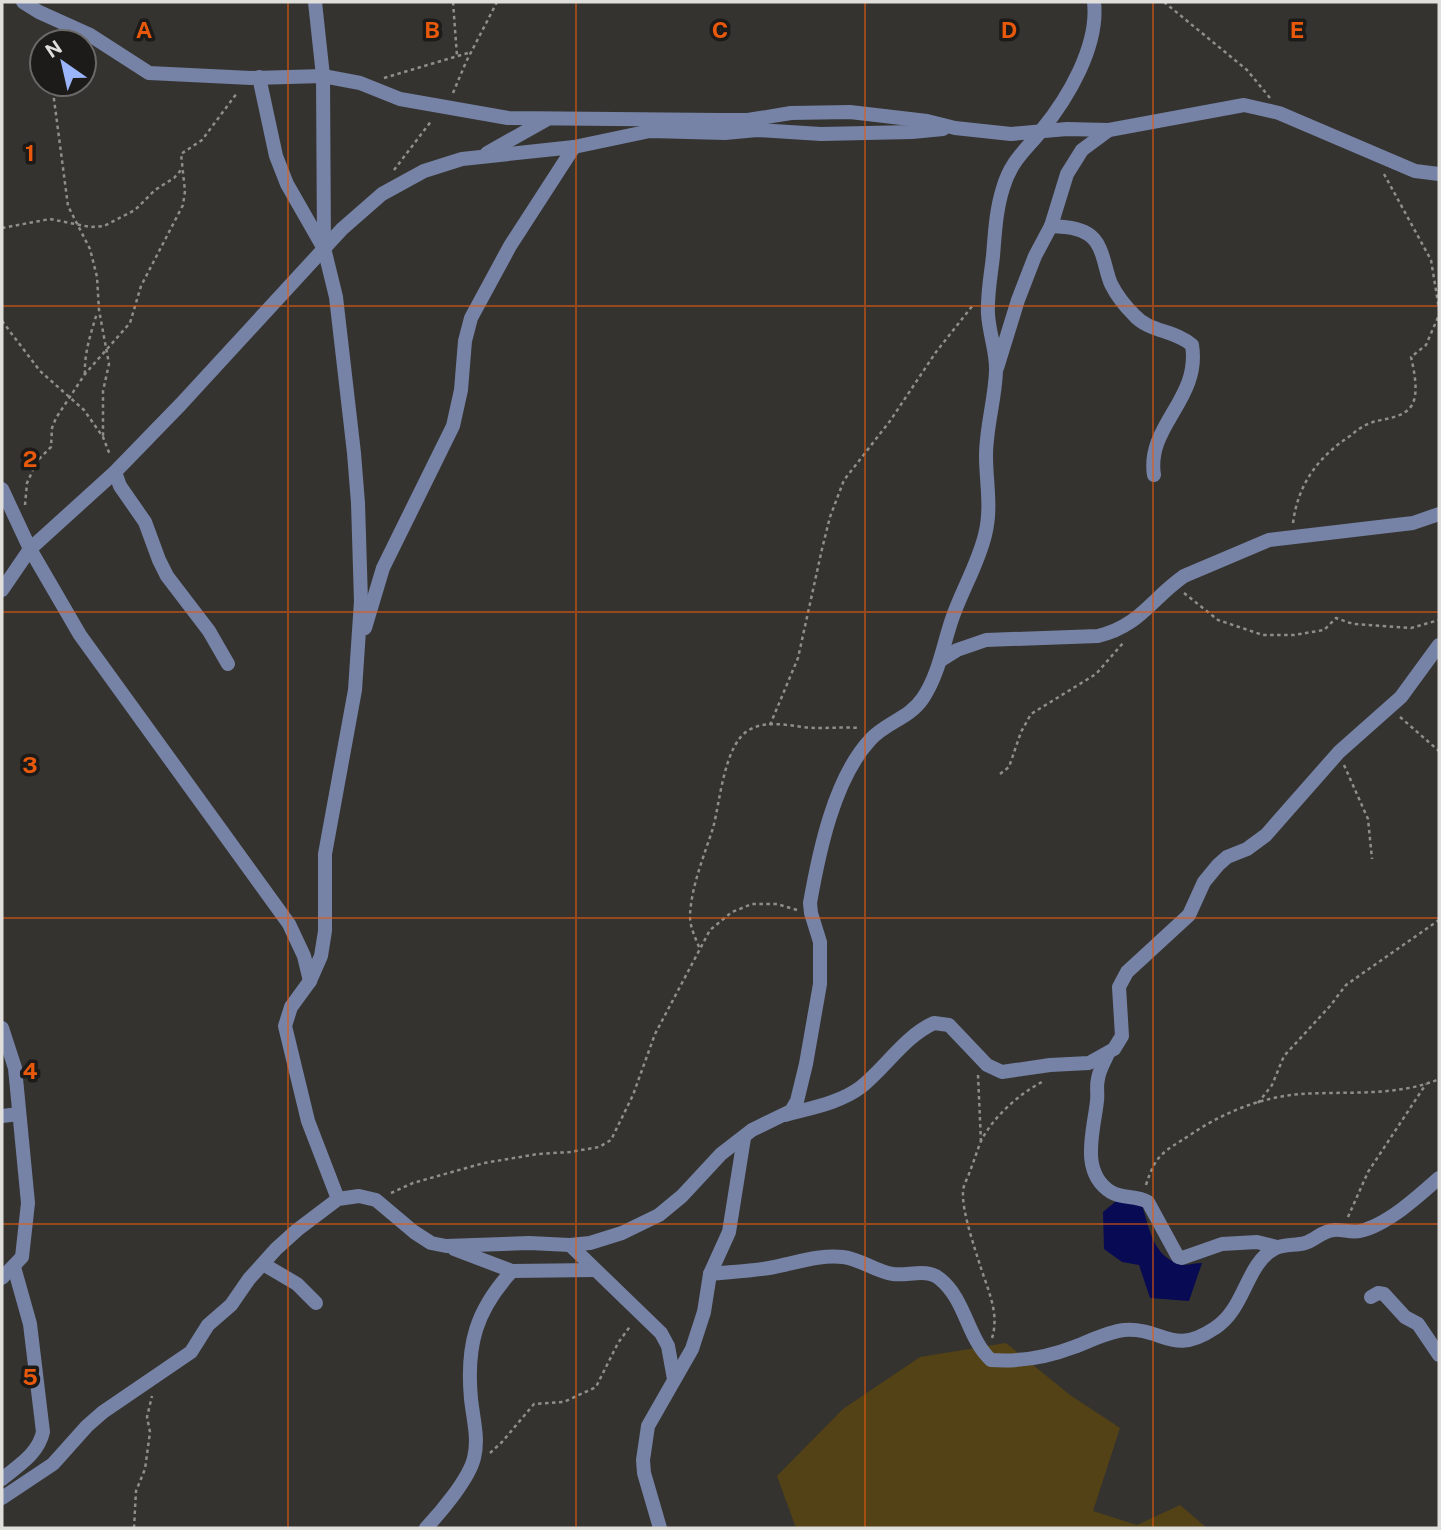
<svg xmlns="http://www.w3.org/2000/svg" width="1441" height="1530" font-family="'Public Sans',sans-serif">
  <rect width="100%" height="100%" fill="#35332f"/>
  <!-- green -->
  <polygon fill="#534216" points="1006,1343 1070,1395 1120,1428 1093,1511 1137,1525 1180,1505 1207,1528 796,1528 777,1476 843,1409 920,1357"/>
  <!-- water -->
  <path fill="#080b54" d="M1121,1197L1142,1205C1149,1227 1153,1257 1180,1264C1186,1266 1195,1263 1202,1263L1189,1301L1150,1298L1139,1265L1122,1262L1104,1249L1103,1212Z"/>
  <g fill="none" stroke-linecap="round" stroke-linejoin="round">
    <!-- path -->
    <g stroke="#908e8a" stroke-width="2.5" stroke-dasharray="3.5 3.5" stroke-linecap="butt">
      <polyline points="453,2 457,56"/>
      <polyline points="1164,2 1247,70 1270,98"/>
      <polyline points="384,78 468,53"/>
      <polyline points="52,84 68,206 90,249 97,277 99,310 109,364 103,391 103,437"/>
      <polyline points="453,93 466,62 497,2"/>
      <polyline points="394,170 432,120"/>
      <polyline points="1384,174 1431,260 1439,309"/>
      <polyline points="2,228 50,219 90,227 104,226 135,210 155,190 174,178 181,170"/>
      <polyline points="2,321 40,371 84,410 103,437 110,455"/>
      <path d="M85,374C84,353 91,333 97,313"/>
      <polyline points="25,505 27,483 37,461 51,447 52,428 56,418 85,374 130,323 141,286 183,205 185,191 181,154 202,140 237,93"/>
      <path d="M1293,523C1298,484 1318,457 1350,436C1357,430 1364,425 1373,422C1386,418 1404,418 1412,405C1419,393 1414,370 1411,357L1426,345L1439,315"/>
      <polyline points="1184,593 1218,620 1263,635 1294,635 1324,630 1336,618 1353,624 1411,628 1439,620"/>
      <polyline points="1400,717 1439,751"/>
      <polyline points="770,725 798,658 822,549 830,517 844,480 890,421 936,352 973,305"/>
      <polyline points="1344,765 1368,819 1372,859"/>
      <polyline points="1000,774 1009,767 1021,732 1031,714 1096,674 1123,643"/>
      <path d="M699,947C695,937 690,927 690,916C691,887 704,856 713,828C720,803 724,744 749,730C769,718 796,728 817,728C832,728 846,727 860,728"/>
      <polyline points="978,1075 981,1142"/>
      <polyline points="1258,1103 1272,1085 1284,1056 1330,1006 1346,985 1439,920"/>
      <path d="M1146,1185C1156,1153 1164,1152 1190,1135C1222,1113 1261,1097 1301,1094C1346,1091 1397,1097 1439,1079"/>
      <polyline points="391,1193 413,1183 484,1163 538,1154 570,1152 599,1147 611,1140 633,1095 655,1034 710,930 732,912 752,904 777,904 797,910"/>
      <polyline points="1348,1217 1368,1172 1426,1084"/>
      <path d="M992,1338C1000,1313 987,1288 980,1265C974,1246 962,1211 963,1192C963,1185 968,1178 970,1171C974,1161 977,1151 981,1141C993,1117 1019,1094 1042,1082"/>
      <polyline points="490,1453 502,1442 534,1404 564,1402 596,1387 618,1343 631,1325"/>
      <polyline points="134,1528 136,1491 145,1469 150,1432 147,1417 152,1396"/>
    </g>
    <!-- minor -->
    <g stroke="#7683a6" stroke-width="14">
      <polyline points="23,2 39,12 90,35 149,73 251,78 323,76 360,83 400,99 508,118 721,120 748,120 791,113 850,112 927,121 955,128 1011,134 1067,129 1109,130 1244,105 1279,113 1415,171 1439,174"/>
      <polyline points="315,2 323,76 324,248 336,297 354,453 358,503 361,601 355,690 325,854 325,931 321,956 310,981 291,1007 285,1026 308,1121 338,1199"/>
      <polyline points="259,77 276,156 287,184 323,247"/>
      <polyline points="487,153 546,120"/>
      <path d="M1051,226C1064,227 1077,227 1088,234C1104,244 1104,268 1111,284C1116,294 1125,306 1134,315C1149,332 1175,330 1192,345C1201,399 1146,426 1154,475"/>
      <polyline points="997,368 1018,300 1035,256 1051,226 1067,174 1082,150 1109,130"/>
      <polyline points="115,472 120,486 145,522 159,560 167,576 209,631 228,664"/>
      <polyline points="2,489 30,549 80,635 289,924 304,956 310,981"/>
      <polyline points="2,590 30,549 115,472 181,404 342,229 382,194 424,171 462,159 574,147 650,131 725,133 757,130 821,134 912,132 943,129"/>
      <polyline points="365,628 383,568 453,426 461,390 465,341 471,318 510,246 574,147"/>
      <path d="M941,660L957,650L986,640L1098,636C1140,626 1151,599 1184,576L1269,540L1413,523L1439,514"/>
      <polyline points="2,1028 15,1068 28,1203 22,1257 2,1278"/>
      <path d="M1108,1053C1105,1061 1099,1070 1098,1079C1096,1086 1098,1093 1097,1101C1094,1130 1079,1172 1111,1192C1122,1199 1136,1195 1148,1202L1178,1257L1182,1258L1222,1244L1257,1242L1277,1247"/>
      <path d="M785,1115C810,1108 840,1103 861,1087C886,1067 905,1036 934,1023L949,1025L987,1065L1002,1072L1050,1065L1089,1063L1114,1049L1122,1036L1119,987L1127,972L1189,915L1204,882L1218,865L1227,857L1247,849L1266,835L1339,752L1401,697L1439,645"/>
      <polyline points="2,1116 19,1114"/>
      <polyline points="570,1245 661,1333 668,1346 674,1379"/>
      <polyline points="454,1249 512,1271 595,1270"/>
      <polyline points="263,1264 297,1284 316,1303"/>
      <path d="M710,1274C730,1272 750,1271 769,1268C793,1264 819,1254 843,1257C861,1259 876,1272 893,1274C909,1276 927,1268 940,1279C966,1300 967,1338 991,1360C1019,1362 1048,1357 1074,1347C1090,1341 1107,1332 1124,1330C1163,1327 1172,1357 1215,1328C1245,1309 1246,1264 1274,1249C1284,1243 1295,1246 1305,1243C1316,1240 1321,1231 1334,1230C1342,1229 1351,1233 1360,1231C1387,1225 1419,1196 1439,1178"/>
      <polyline points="1371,1297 1378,1293 1384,1294 1405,1317 1418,1324 1439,1355"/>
      <path d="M2,1479C19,1465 38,1454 43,1432L30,1324L14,1267"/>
      <path d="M2,1498L53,1464L87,1426L103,1412L191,1352L208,1325L231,1305L249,1279L276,1249L297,1230L338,1199L359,1196L376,1200L414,1232L431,1243L446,1246L529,1243L570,1245L590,1243L622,1233L659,1215L682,1196L721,1154L752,1130L791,1111L797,1101L806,1064L820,984V942L811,913L810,903C819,852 834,779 870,740C886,722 909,719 923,698C939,674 943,645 952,619C962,590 978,564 985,535C992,508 986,482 986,456C986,427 995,400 996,371C997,353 989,333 988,314C987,294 991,275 993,256C995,232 996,210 1003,188C1011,161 1024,152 1041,131C1068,98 1099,46 1094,2"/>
      <path d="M426,1528C441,1512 469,1479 474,1458C479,1439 473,1418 471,1399C466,1345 476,1310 512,1271"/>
      <polyline points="660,1528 644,1473 643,1460 648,1426 692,1349 704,1312 710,1274 729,1232 744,1138"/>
    </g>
  </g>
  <!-- grid -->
  <path fill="none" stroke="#e8590c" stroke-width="2" stroke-opacity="0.55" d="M288,2V1528M576,2V1528M865,2V1528M1153,2V1528M2,306H1439M2,612H1439M2,918H1439M2,1224H1439"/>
  <g font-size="23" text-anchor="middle" font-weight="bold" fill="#e8590c" stroke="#1c1b19" stroke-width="7" stroke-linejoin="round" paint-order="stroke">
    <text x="144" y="38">A</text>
    <text x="432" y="38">B</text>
    <text x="720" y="38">C</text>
    <text x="1009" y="38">D</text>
    <text x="1297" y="38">E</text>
    <text x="30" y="161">1</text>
    <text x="30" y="467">2</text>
    <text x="30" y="773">3</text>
    <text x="30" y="1079">4</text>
    <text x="30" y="1385">5</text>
  </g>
  <!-- border -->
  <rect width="1441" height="1530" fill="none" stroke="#e1dfdc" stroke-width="7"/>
  <!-- north arrow -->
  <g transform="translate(63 63) rotate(326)"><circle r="33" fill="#1c1b19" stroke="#6b6967" stroke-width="2"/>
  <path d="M0-5L12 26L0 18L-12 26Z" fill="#9bb5fd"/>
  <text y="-10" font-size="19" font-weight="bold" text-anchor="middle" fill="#e1dfdc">N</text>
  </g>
</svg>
